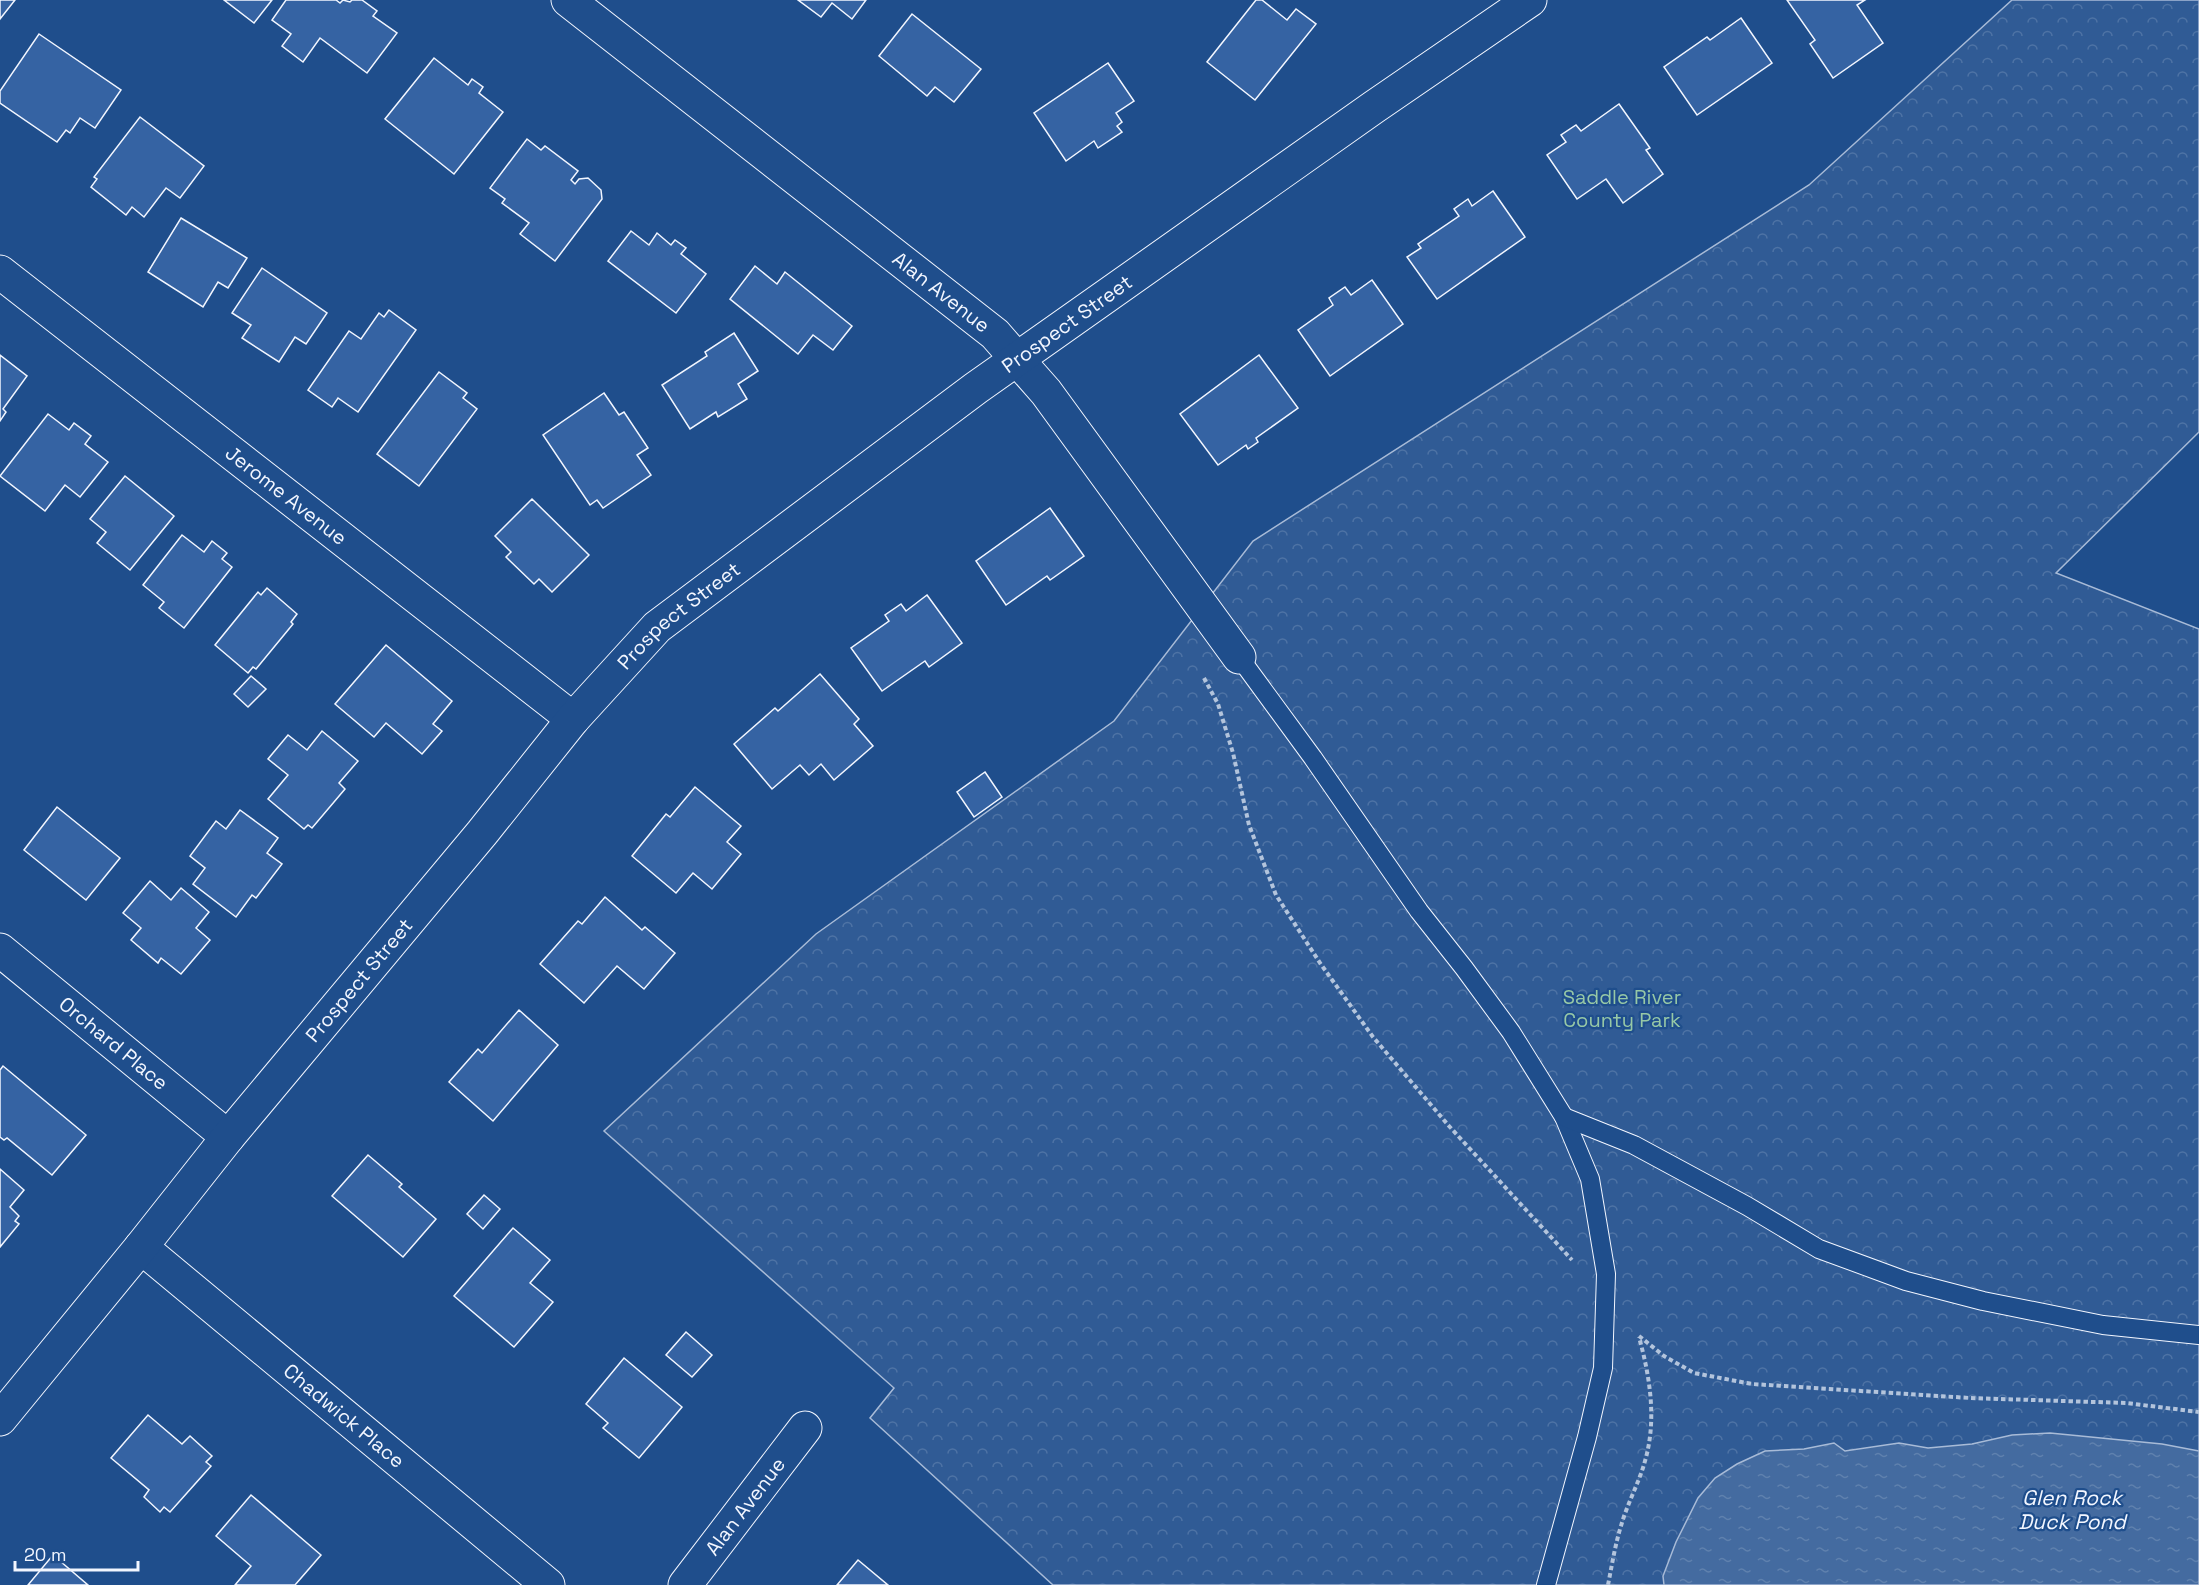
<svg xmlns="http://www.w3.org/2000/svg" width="2199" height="1585" font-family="'Space Grotesk',sans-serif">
  <defs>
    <pattern id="park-crowns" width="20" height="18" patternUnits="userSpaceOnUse" patternTransform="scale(1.5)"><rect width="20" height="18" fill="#305b95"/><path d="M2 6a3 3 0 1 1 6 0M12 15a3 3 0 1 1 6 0" fill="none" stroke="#4e73a5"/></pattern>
    <pattern id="water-ripples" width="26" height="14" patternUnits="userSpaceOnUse" patternTransform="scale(1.5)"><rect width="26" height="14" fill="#446ba0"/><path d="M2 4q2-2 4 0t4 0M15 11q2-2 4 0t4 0" fill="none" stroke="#5f81ae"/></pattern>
  </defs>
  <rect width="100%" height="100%" fill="#1f4e8c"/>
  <!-- park -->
  <polygon fill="url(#park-crowns)" stroke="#a8bbd7" stroke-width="1.5" points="2012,0 2199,0 2199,432 2056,573 2199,629 2199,1585 1053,1585 870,1418 894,1388 604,1131 816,934 1114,721 1253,541 1809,185"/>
  <!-- water -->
  <polygon fill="url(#water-ripples)" stroke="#a8bbd7" stroke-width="1.5" points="2050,1433 2162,1444 2199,1451 2199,1585 1664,1585 1663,1576 1676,1542 1698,1498 1715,1478 1737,1464 1765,1451 1804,1449 1834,1443 1845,1451 1899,1443 1928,1448 1972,1444 2012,1435"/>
  <!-- building -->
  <g fill="#3563a3" stroke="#f2f6ff" stroke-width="1.5">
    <polygon points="0,0 15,0 0,19"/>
    <polygon points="224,0 272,0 254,23"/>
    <polygon points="286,0 336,0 340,3 343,0 350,2 352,0 362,0 377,11 373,16 397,33 367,73 320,38 303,62 282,46 291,34 272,20"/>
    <polygon points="798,0 866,0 852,19 832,3 821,17"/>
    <polygon points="1256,0 1262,0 1287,20 1296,9 1316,24 1255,100 1207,62"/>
    <polygon points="1787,0 1865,0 1857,5 1883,43 1833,78 1810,44 1815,40"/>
    <polygon points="912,14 981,69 954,102 935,87 927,96 879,56"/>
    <polygon points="1741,18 1772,63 1697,115 1664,67 1707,37 1710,40"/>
    <polygon points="39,34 121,90 95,128 80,118 70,133 66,130 57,142 0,103 0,91"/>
    <polygon points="434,58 468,85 472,79 483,87 479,93 503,112 454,174 385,119"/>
    <polygon points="1108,63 1134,101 1116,113 1122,122 1117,126 1122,132 1098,148 1094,141 1066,161 1034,113"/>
    <polygon points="1619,104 1650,148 1646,150 1663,174 1623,203 1606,179 1577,199 1547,155 1566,142 1561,135 1576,125 1581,131"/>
    <polygon points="140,117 204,166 180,198 166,188 144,217 132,207 126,215 91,187 97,179 94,177"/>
    <polygon points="527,139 541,150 545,146 578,171 571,180 575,184 579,179 588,178 601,190 602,199 555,261 520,234 529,223 502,203 505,199 490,188"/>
    <polygon points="1493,191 1525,237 1437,299 1407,257 1421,248 1418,244 1459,216 1454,209 1468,199 1472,206"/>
    <polygon points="181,218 247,258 228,288 218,282 203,307 148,272"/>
    <polygon points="631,231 649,245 657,233 671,245 675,240 686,248 681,254 706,274 676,313 608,261"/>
    <polygon points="755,266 777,284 785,272 852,326 833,350 813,335 798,354 730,299"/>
    <polygon points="262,268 327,313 306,344 295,337 279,362 242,338 251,325 232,313"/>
    <polygon points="1372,280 1403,324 1330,376 1298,330 1333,305 1329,298 1345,287 1351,295"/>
    <polygon points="389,310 416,330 358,412 338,398 332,407 308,390 349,331 361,339 379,313 384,317"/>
    <polygon points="734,333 758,371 738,384 747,399 718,417 716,412 690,429 662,385 707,356 705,352"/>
    <polygon points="0,355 27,376 3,409 6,412 0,421"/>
    <polygon points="1259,355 1298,408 1256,438 1258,442 1248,449 1246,445 1218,465 1180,414"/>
    <polygon points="439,372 467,393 463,398 477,409 419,486 377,454"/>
    <polygon points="604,393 619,415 624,412 648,448 637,455 651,475 603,508 597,500 590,505 543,435"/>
    <polygon points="48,414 69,430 74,423 91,436 85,444 108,462 80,497 65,485 45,511 0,476"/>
    <polygon points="125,476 174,516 130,570 97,543 106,532 90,519"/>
    <polygon points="532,499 589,555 552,592 539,579 534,584 506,557 511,552 495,536"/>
    <polygon points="1050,508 1084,556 1050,580 1047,576 1006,605 976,561"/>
    <polygon points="182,535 204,552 212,541 227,553 222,559 232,567 184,628 159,608 164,602 143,585"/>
    <polygon points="267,588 297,614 291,622 293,624 256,669 253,667 248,673 215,645 258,592 261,595"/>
    <polygon points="927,595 962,643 929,667 925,661 882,691 851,648 889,621 885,615 901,604 906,611"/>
    <polygon points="386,645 452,701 433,724 442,731 422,754 386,723 374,737 335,704"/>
    <polygon points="820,674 859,719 854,724 873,746 834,780 821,764 809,775 800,765 772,789 734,744 775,708 778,711"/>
    <polygon points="251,676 266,689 248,707 234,694"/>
    <polygon points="322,731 358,761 339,783 345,789 312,828 308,825 304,829 268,799 288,775 268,759 288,735 307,750"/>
    <polygon points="985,772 1002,797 974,817 957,792"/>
    <polygon points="695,787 741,826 727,842 741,854 712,889 693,873 676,893 632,856 666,814 670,817"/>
    <polygon points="57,807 120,858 86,900 24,850"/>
    <polygon points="240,810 278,838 267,853 282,864 256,898 252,895 236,917 193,884 205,868 190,856 216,821 226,829"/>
    <polygon points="150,881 171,900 181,888 209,912 196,928 210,940 181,974 161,958 158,963 131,940 141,928 123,913"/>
    <polygon points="605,897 642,930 645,927 675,953 644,989 617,966 584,1003 540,964 578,921 582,924"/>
    <polygon points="519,1010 558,1045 493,1121 449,1082 478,1049 482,1053"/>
    <polygon points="3,1066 86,1135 52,1175 7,1138 4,1140 0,1137 0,1070"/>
    <polygon points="368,1155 402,1184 399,1187 436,1219 403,1257 332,1196"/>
    <polygon points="0,1169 24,1190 10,1207 19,1216 15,1221 19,1224 0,1247"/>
    <polygon points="484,1195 500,1209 483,1229 467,1214"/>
    <polygon points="513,1228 550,1260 530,1283 553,1302 514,1347 454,1296"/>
    <polygon points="686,1332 712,1355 692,1377 666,1355"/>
    <polygon points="624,1358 682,1407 639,1458 603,1428 608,1423 586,1404"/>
    <polygon points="148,1415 182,1444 190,1436 212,1456 206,1462 211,1466 170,1512 164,1507 160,1512 144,1497 149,1490 111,1458"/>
    <polygon points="251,1495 321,1555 295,1585 235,1585 251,1566 216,1536"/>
    <polygon points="53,1555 88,1585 28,1585"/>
    <polygon points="858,1560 888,1585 837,1585"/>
  </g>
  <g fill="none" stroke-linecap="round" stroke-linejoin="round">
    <!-- lane casing -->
    <g stroke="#f2f6ff" stroke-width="20">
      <g id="lane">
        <polyline points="1239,657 1313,758 1419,911 1464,968 1511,1032 1564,1117 1590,1179 1606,1274 1603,1368 1587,1437 1546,1585"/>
        <polyline points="1564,1117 1634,1145 1747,1206 1819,1249 1906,1281 1983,1301 2103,1325 2199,1335"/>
      </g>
    </g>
    <!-- street casing -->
    <g stroke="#f2f6ff" stroke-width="35">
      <g id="street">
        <path id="s1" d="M568,0L995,334L1046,392L1239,657"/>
        <path id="s2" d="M0,272L573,719"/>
        <path id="s3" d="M0,950L228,1137"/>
        <path id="s4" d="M141,1247L548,1585"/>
        <path id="s5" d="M685,1585L805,1428"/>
      </g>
    </g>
    <!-- secondary casing -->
    <g stroke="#f2f6ff" stroke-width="35">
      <g id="secondary">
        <path id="s6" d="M0,1419L141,1247L228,1137L482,833L573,719L657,627L976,388L1374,107L1530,0"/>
      </g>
    </g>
    <!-- path -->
    <g stroke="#b3c4dc" stroke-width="4" stroke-dasharray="4.5 3" stroke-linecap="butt">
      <polyline points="1204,678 1218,704 1233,753 1249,825 1276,895 1320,963 1373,1037 1449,1126 1572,1260"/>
      <polyline points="1639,1336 1664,1356 1694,1373 1752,1384 1970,1398 2126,1403 2199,1412"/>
      <path d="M1608,1585C1612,1565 1615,1545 1621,1526C1627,1504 1639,1483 1645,1461C1657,1420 1650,1377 1639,1337"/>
    </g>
    <!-- lane -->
    <use href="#lane" stroke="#1f4e8c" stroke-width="18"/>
    <!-- street -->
    <use href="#street" stroke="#1f4e8c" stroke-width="33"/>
    <!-- secondary -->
    <use href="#secondary" stroke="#1f4e8c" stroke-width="33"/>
  </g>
  <g text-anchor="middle" stroke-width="4.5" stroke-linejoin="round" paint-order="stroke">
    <!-- street labels -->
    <g font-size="20" fill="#f2f6ff" stroke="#1f4e8c">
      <text dy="7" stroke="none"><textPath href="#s1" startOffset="474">Alan Avenue</textPath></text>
      <text dy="7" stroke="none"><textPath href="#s6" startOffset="1539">Prospect Street</textPath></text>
      <text dy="7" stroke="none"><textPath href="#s2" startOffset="363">Jerome Avenue</textPath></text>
      <text dy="7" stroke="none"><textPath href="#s6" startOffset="1053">Prospect Street</textPath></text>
      <text dy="7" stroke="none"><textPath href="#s6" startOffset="567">Prospect Street</textPath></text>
      <text dy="7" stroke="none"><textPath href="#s3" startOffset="147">Orchard Place</textPath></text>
      <text dy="7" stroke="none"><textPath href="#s4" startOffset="264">Chadwick Place</textPath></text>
      <text dy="7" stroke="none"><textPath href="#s5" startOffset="99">Alan Avenue</textPath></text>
    </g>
    <!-- park labels -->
    <g font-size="20" fill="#97c8a6" stroke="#1f4e8c">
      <text x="1622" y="1004">Saddle River<tspan x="1622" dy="23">County Park</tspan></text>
    </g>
    <!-- water labels -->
    <g font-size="21" font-style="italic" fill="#f2f6ff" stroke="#1f4e8c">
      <text x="2072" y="1505">Glen Rock<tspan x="2072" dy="24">Duck Pond</tspan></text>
    </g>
  </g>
  <!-- scale -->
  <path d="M15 1561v9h123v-9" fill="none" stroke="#f2f6ff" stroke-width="3"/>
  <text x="24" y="1561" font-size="18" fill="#f2f6ff" stroke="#1f4e8c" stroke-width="4.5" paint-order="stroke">20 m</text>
</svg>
